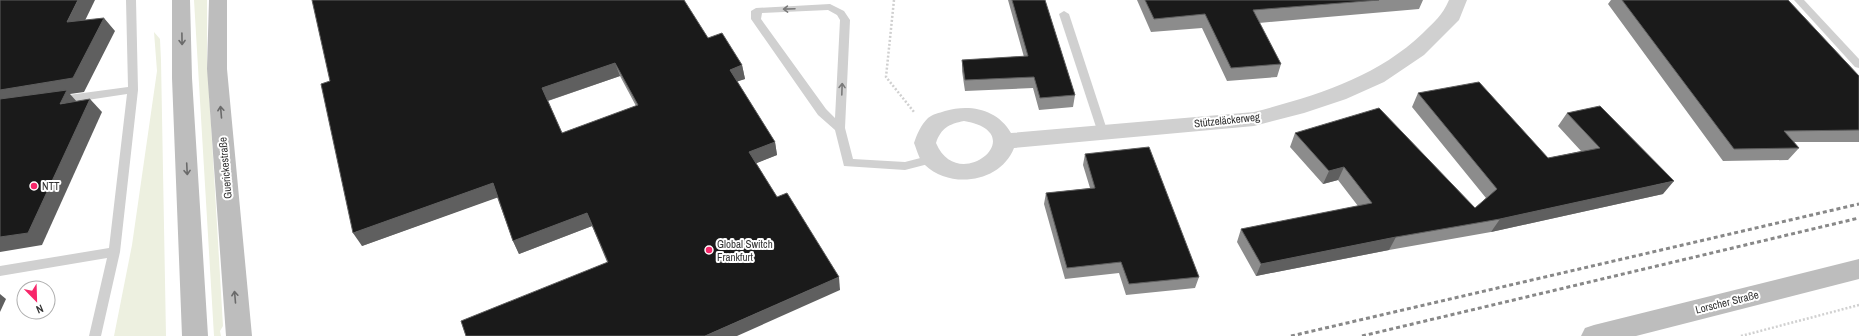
<svg xmlns="http://www.w3.org/2000/svg" width="1859" height="336" font-family="'Archivo Narrow',sans-serif">
  <rect width="100%" height="100%" fill="#fff"/>
  <!-- green -->
  <g fill="#edf0e0">
    <polygon points="194,0 207,0 207,57 223,326 220,331 221,336 214,336"/>
    <polygon points="154,32 160,39 161,60 166,336 114,336 132,245 157,71"/>
  </g>
  <g fill="none" stroke-linecap="round" stroke-linejoin="round">
    <!-- path -->
    <g stroke="#d0d0d0" stroke-width="2.5" stroke-dasharray="2 2" stroke-linecap="butt">
      <polyline points="894,0 886,77 914,112"/>
      <polyline points="1741,336 1859,305"/>
    </g>
    <!-- service -->
    <g fill="#d0d0d0" fill-rule="evenodd">
      <polygon points="126,0 136,0 138,90 120,252 101,336 89,336 107,258 0,276 0,266 109,248 127,94 61,104 56,100 61,96 128,87"/>
      <polygon points="1794,0 1804,0 1859,59 1859,68 1855,67"/>
      <path d="M830,4L844,11L850,20L845,128L853,159L905,162L932,155L936,156L937,159L936,162L905,170L844,166L835,130L818,115L751,19V11L756,8ZM828,10L837,15L840,20L835,118L826,109L761,19L762,13Z"/>
      <polygon points="1064,11 1069,14 1108,133 1107,136 1103,137 1098,133 1059,14"/>
    </g>
    <!-- minor -->
    <path fill="#d0d0d0" fill-rule="evenodd" d="M1449,0H1467L1459,20L1424,55L1384,82L1346,99L1304,113L1254,126L1014,148C1001,182 951,190 925,165C919,160 917,150 914,143C917,134 921,125 928,118C933,114 939,113 945,111C970,104 997,109 1011,133L1254,112C1315,96 1376,78 1423,33C1435,21 1442,16 1449,0ZM964,121C1034,133 958,196 936,143C941,128 949,124 964,121Z"/>
    <!-- secondary -->
    <g fill="#bdbdbd" fill-rule="evenodd">
      <polygon points="172,0 190,0 192,78 208,336 182,336 172,78"/>
      <polygon points="209,0 227,0 227,69 252,336 226,336 207,69"/>
      <polygon points="1859,259 1859,279 1636,336 1581,336 1585,328 1594,325"/>
    </g>
    <!-- rail -->
    <g stroke="#888" stroke-width="3" stroke-dasharray="4 3" stroke-linecap="butt">
      <polyline points="1291,336 1859,204"/>
      <polyline points="1362,336 1859,218"/>
    </g>
  </g>
  <!-- wall -->
  <g fill="#8c8c8c" fill-rule="evenodd">
    <polygon points="1008,0 1045,0 1075,95 1073,107 1039,110 1033,88 965,91 962,71 962,60 1024,57"/>
    <polygon points="1137,0 1423,0 1419,9 1259,23 1281,64 1277,77 1227,81 1202,28 1151,32"/>
    <polygon points="1611,0 1788,0 1859,76 1859,142 1794,142 1799,148 1788,160 1723,161 1608,4"/>
    <path d="M708,38L742,65L745,79L737,81L775,142L777,155L756,163L777,197L840,290L607,262L592,226L519,254L513,241L497,197L362,246L321,84ZM620,76L636,106L562,133L548,101Z"/>
    <polygon points="1418,93 1548,158 1581,151 1558,126 1567,113 1663,194 1491,232 1389,250 1256,276 1237,242 1241,229 1358,206 1338,180 1323,184 1290,147 1295,133 1475,208 1486,198 1412,107"/>
    <polygon points="1085,154 1199,277 1195,288 1126,295 1119,273 1065,279 1044,204 1046,193 1090,188 1083,165"/>
  </g>
  <!-- shaded-wall -->
  <g fill="#5f5f5f">
    <polygon points="78,0 95,0 78,35 67,22"/>
    <polygon points="104,18 115,31 84,92 70,94 78,103 0,105 0,90"/>
    <polygon points="615,63 620,76 547,101 542,88"/>
    <polygon points="742,65 745,79 733,83 730,70"/>
    <polygon points="90,99 102,112 42,245 0,252 0,237"/>
    <polygon points="775,142 777,155 752,165 749,152"/>
    <polygon points="1344,167 1338,180 1323,184 1329,171"/>
    <polygon points="1674,181 1663,194 1491,232 1500,219"/>
    <polygon points="493,183 499,197 362,246 353,233"/>
    <polygon points="587,213 592,226 519,254 513,241"/>
    <polygon points="1396,237 1389,250 1256,276 1261,264"/>
    <polygon points="839,277 840,290 737,336 705,336"/>
    <polygon points="0,294 6,299 0,312"/>
  </g>
  <!-- building -->
  <g fill="#1a1a1a" stroke="#5f5f5f" fill-rule="evenodd">
    <polygon points="0,0 78,0 67,22 104,18 73,78 0,90"/>
    <path d="M312,0H684L708,38L722,33L742,65L730,70L775,142L749,152L777,197L787,193L839,277L705,336H466L461,321L608,262L587,213L513,241L493,183L353,233L321,84L330,81ZM615,63L638,105L562,133L542,88Z"/>
    <polygon points="1012,0 1045,0 1075,95 1040,98 1034,77 965,80 962,60 1028,56"/>
    <polygon points="1145,0 1379,0 1253,10 1281,64 1231,68 1205,14 1154,19"/>
    <polygon points="1622,0 1788,0 1859,76 1859,130 1784,131 1799,148 1734,149"/>
    <polygon points="1479,82 1548,158 1600,148 1567,113 1600,106 1674,181 1500,219 1396,237 1261,264 1241,229 1372,203 1344,167 1329,171 1295,133 1379,108 1475,208 1497,189 1418,93"/>
    <polygon points="67,90 60,104 90,99 28,233 0,237 0,99"/>
    <polygon points="1149,147 1199,277 1129,284 1121,262 1067,268 1046,193 1095,188 1085,154"/>
  </g>
  <!-- one-way arrows -->
  <defs><path id="oneway-shaft" d="M-6 0H5M1.5-3L5.5 0L1.5 3" fill="none" stroke-width="1.6" stroke-linecap="round" stroke-linejoin="round"/></defs>
  <g stroke="#7a7a7a">
    <use href="#oneway-shaft" transform="translate(789 9) rotate(178)"/>
    <use href="#oneway-shaft" transform="translate(842 89) rotate(-88)"/>
  </g>
  <g stroke="#6a6a6a">
    <use href="#oneway-shaft" transform="translate(182 39) rotate(89)"/>
    <use href="#oneway-shaft" transform="translate(221 112) rotate(-95)"/>
    <use href="#oneway-shaft" transform="translate(187 169) rotate(87)"/>
    <use href="#oneway-shaft" transform="translate(235 297) rotate(-95)"/>
  </g>
  <!-- markers -->
  <g fill="#f7276a" stroke="#fff" stroke-width="1.5">
    <circle cx="34" cy="186" r="4"/>
    <circle cx="709" cy="250" r="4"/>
  </g>
  <g text-anchor="middle" stroke-width="4" stroke-linejoin="round" paint-order="stroke">
    <!-- street labels -->
    <g font-size="11" fill="#333" stroke="#fff">
      <text transform="translate(1227 120) rotate(-6)" y="4">Stützeläckerweg</text>
      <text transform="translate(225 168) rotate(-95)" y="4">Guerickestraße</text>
      <text transform="translate(1727 302) rotate(-14)" y="4">Lorscher Straße</text>
    </g>
    <!-- poi labels -->
    <g font-size="11" fill="#333" stroke="#fff" text-anchor="start">
      <text x="42" y="190">NTT</text>
      <text x="717" y="248">Global Switch<tspan x="717" dy="13">Frankfurt</tspan></text>
    </g>
  </g>
  <!-- north arrow -->
  <g transform="translate(36 300) rotate(157)"><circle r="19" fill="#ffffff" stroke="#adadad"/>
  <path d="M0-3L7 15L0 10L-7 15Z" fill="#f7276a"/>
  <text y="-6" font-size="11" font-weight="bold" text-anchor="middle" fill="#333333">N</text>
  </g>
</svg>
